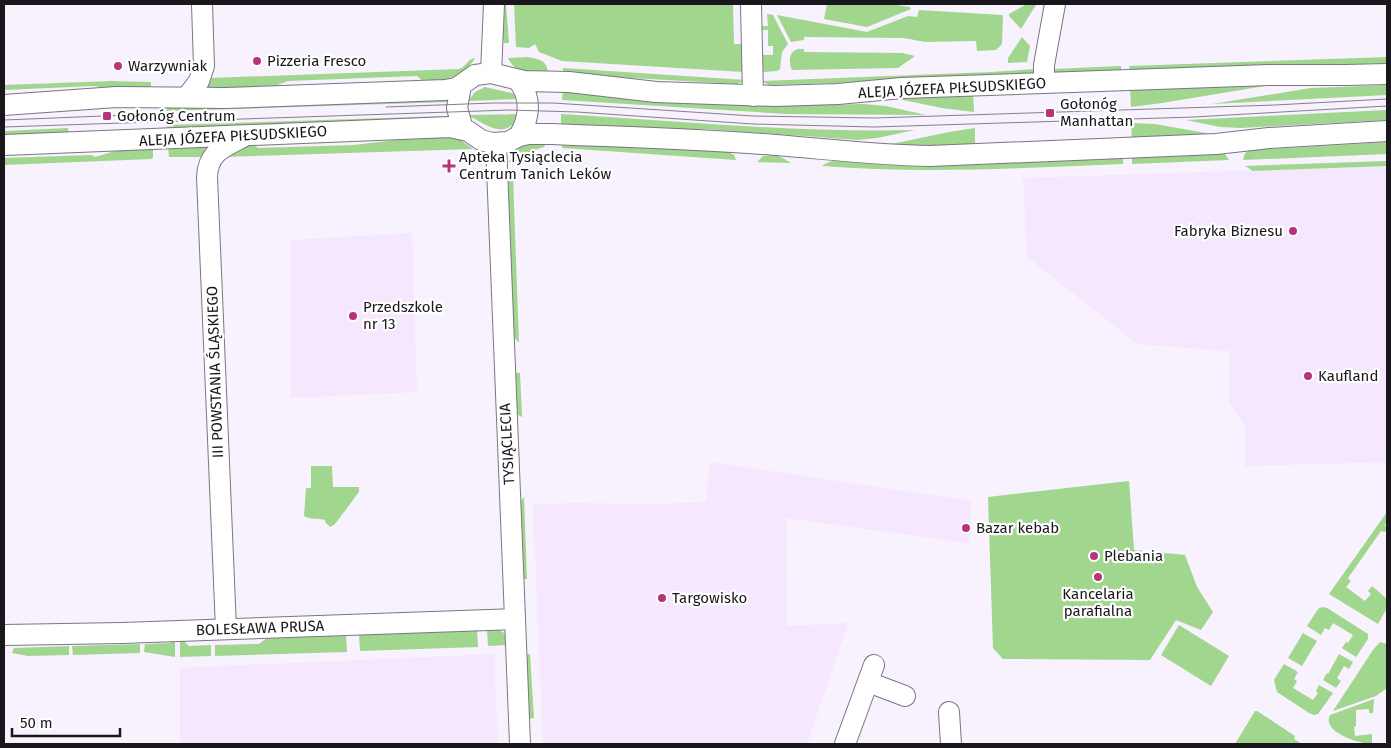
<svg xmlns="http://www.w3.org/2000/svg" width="1391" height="748" font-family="'Fira Sans',sans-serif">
  <rect width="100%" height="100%" fill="#f8f1fe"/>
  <!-- built -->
  <g fill="#f4e7fe">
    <polygon points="1387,166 1387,462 1245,466 1245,426 1229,402 1230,351 1137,344 1027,257 1023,178"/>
    <polygon points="412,233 417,392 291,398 291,240"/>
    <polygon points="710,462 971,501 969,543 786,518 787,626 848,623 807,744 543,744 533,505 570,503 658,504 706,502"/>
    <polygon points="494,654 498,744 180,744 180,668"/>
  </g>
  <!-- green -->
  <g fill="#a0d68e">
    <polygon points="501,4 506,4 509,43 504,43 503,39"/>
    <polygon points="514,4 733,4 734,44 744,44 744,72 562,61 539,52 535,44 529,48 516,47"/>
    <polygon points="827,4 890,4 910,7 911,9 867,27 824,19"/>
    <polygon points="1027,4 1036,5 1021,29 1009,16 1009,14"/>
    <polygon points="919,10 1002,15 1003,16 1002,44 996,50 977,51 976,41 925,42 904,38 804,37 804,40 791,42 777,15 867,32 908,16 917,17"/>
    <polygon points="767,14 773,15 788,44 782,52 780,69 777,71 763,72 763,55 773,55 773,46 768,46 768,30 762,30 762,26 768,26"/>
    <polygon points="1022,37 1030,46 1027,62 1008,63 1008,58"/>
    <path d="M798,49H804V52L902,53L915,56L898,68L792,70C789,62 788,52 798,49Z"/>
    <path d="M528,57C541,60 547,60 548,74C530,73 517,76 508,58Z"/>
    <polygon points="1387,57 1387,63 1130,72 1129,66"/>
    <path d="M475,58C465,76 444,81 425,83L417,76L288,81L267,89L203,90L209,78L459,69C466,67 467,59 475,58Z"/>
    <polygon points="1121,66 1121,73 1055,73 1052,69"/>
    <polygon points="563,68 746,80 737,84 563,74"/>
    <polygon points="1035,69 1032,74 900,81 769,85 761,81 991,72"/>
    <polygon points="112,81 151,82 151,89 113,89 94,86 4,90 4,85"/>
    <polygon points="1271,85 1162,103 1131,107 1130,87"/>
    <polygon points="1387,85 1387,95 1212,104 1311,88"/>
    <polygon points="485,87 516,94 518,99 468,101 475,92"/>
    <polygon points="563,89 585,90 660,102 771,106 864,104 886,106 926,115 787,114 562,100"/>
    <polygon points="973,92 974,112 942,108 893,98"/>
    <polygon points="445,98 448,102 167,111 166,104"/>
    <polygon points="1387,110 1387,120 1241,128 1220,127 1186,120"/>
    <path d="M518,114C508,143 485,124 468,115Z"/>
    <path d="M561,114C679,121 797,133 915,130L877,138L858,140L707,129L630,130L561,127Z"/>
    <polygon points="448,116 448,118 168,133 167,125"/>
    <polygon points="1131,123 1155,124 1217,135 1132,141"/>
    <polygon points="68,128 69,136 4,138 4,131"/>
    <polygon points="975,128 975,147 882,146 949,132"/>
    <polygon points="436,135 458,138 473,149 221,157 250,142 258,148 354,145"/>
    <polygon points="562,141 728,152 734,155 736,160 562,148"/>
    <polygon points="1387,142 1387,154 1243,160 1245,153 1251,150"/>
    <polygon points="220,143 204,157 169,157 168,147"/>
    <path d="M546,143L544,147L531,151L517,163L509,162C518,144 528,144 546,143Z"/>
    <polygon points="153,148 153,157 152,159 4,165 4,158 91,155 95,157 122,149"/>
    <polygon points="1224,153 1229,160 1132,164 1132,155"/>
    <polygon points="775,155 783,158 791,163 757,162 763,156"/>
    <path d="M1123,156V164C1023,168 922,174 822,166C834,156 862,161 877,162Z"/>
    <polygon points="1387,161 1387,166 1253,171 1245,166"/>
    <polygon points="508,176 513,176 519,343 514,337"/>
    <polygon points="515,373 520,373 522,417 518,415 516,411"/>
    <path d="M311,466H332L333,487H359V492L335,524L330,527L326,523L325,520C318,518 311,520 304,516L306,488H311Z"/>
    <polygon points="1129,481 1134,550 1185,555 1197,587 1213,612 1201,630 1176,620 1150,660 1003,659 993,648 988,497"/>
    <polygon points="524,497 527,579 522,579 520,502"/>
    <polygon points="1387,512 1387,522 1385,525 1387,529 1385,532 1381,531 1348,578 1351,581 1346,587 1365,601 1371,594 1368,591 1372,586 1387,599 1387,608 1378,624 1329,594"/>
    <polygon points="1322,607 1327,608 1368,634 1368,639 1356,657 1342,648 1346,642 1348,643 1353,635 1333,623 1329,630 1325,628 1321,635 1307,626 1318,609"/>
    <polygon points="1179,625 1229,656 1211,686 1161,655"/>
    <path d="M496,629C506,632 507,636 508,645L488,646L487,630Z"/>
    <polygon points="477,630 478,647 360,651 359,634"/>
    <polygon points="1303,633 1317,641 1302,666 1288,658"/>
    <polygon points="346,635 347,652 215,656 215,645 259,644 267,638"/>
    <polygon points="180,640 184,641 189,646 211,645 211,656 180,657"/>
    <polygon points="171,641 175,641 175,657 144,652 145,644 170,643"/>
    <polygon points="1380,642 1387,644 1387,688 1376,696 1333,711 1373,650"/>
    <polygon points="140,644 140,653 73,655 72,646"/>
    <polygon points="69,646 69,655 28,656 12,653 14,648"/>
    <polygon points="530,654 534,718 527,719 525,655"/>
    <polygon points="1339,654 1353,662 1349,669 1344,666 1337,678 1341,681 1336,688 1323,680 1327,673 1328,674"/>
    <polygon points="1284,664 1298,672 1294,679 1297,681 1293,688 1313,700 1318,693 1316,691 1319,685 1333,693 1318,714 1314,715 1309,713 1277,692 1274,680"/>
    <path d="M1374,699L1373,713H1369V709L1356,710V726L1354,727L1355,736L1372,734V744C1360,744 1321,732 1330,715Z"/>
    <polygon points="1255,711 1257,711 1295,736 1294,739 1302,744 1235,744"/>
  </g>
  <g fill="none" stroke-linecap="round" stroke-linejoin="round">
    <!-- minor casing -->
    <g stroke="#7c7583" stroke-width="22">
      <g id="minor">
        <polyline points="751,4 753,96"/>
        <polyline points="491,73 494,4"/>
        <polyline points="1044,83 1044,65 1055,4"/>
        <polyline points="187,97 199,81 204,66 202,4"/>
        <polyline points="4,105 116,97 226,98 445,90 456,88 461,85"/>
        <polyline points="463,129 457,108 461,85 475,75 491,73 524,81 569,82 656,92 775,96 838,94 902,88 1269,75 1345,75 1387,74"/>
        <path d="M519,136L529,134H553C623,137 692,139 762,144C818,148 874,155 930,156L1216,144L1269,138L1387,131"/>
        <polyline points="496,143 520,744"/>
        <path d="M4,145L450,127L468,131L481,140L492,143L508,142L519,136C530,117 532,98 518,80"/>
        <path d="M226,629L207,177C208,152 224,147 243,137"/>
        <polyline points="4,635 122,633 515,619"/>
        <polyline points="868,682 905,696"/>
        <polyline points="949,712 951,744"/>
        <polyline points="845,744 874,665"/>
      </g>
    </g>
    <!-- minor -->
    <use href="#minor" stroke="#fff" stroke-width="20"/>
    <!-- tram -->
    <g stroke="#85808a" stroke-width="1">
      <polyline points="386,107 493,103 553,103 753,116 875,118 1275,105 1387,99"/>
      <polyline points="4,120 129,115"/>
      <polyline points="4,127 510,110 577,112 753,124 874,127 1194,117 1387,106"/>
    </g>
  </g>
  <!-- markers -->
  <g fill="#b6347c" stroke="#fff" stroke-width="2">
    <circle cx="257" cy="61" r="5"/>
    <circle cx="118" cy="66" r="5"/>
    <rect x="1045" y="108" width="10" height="10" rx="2.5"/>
    <rect x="102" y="111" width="10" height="10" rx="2.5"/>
    <path d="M446.5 158.5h5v5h5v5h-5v5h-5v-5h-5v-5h5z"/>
    <circle cx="1293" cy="231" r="5"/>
    <circle cx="353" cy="316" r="5"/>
    <circle cx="1308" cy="376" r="5"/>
    <circle cx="966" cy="528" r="5"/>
    <circle cx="1094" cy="556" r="5"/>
    <circle cx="1098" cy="577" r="5"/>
    <circle cx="662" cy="598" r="5"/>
  </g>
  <g text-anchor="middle" stroke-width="4.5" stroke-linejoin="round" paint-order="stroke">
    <!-- poi labels -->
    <g font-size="15" fill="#19161c" stroke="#fff" text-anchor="start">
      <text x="267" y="66">Pizzeria Fresco</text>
      <text x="128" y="71">Warzywniak</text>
      <text x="1060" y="109">Gołonóg<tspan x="1060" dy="17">Manhattan</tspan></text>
      <text x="117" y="121">Gołonóg Centrum</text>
      <text x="459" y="162">Apteka Tysiąclecia<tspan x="459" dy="17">Centrum Tanich Leków</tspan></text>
      <text x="1283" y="236" text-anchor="end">Fabryka Biznesu</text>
      <text x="363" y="312">Przedszkole<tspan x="363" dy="17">nr 13</tspan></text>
      <text x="1318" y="381">Kaufland</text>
      <text x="976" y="533">Bazar kebab</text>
      <text x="1104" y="561">Plebania</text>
      <text x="1098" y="599" text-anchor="middle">Kancelaria<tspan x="1098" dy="17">parafialna</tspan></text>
      <text x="672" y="603">Targowisko</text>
    </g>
    <!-- street labels -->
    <g font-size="15" fill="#19161c" stroke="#fff">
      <text transform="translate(952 88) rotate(-3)" y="5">ALEJA JÓZEFA PIŁSUDSKIEGO</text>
      <text transform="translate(233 136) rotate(-3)" y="5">ALEJA JÓZEFA PIŁSUDSKIEGO</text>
      <text transform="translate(215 372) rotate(-92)" y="5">III POWSTANIA ŚLĄSKIEGO</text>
      <text transform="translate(507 444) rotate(-93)" y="5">TYSIĄCLECIA</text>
      <text transform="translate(260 628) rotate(-2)" y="5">BOLESŁAWA PRUSA</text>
    </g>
  </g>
  <!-- border -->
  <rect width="1391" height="748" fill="none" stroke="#19161c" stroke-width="10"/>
  <!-- scale -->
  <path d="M12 728v8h108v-8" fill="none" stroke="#19161c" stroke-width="2.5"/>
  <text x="20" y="728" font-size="15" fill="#19161c" stroke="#ffffff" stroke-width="4" paint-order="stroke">50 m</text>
</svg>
